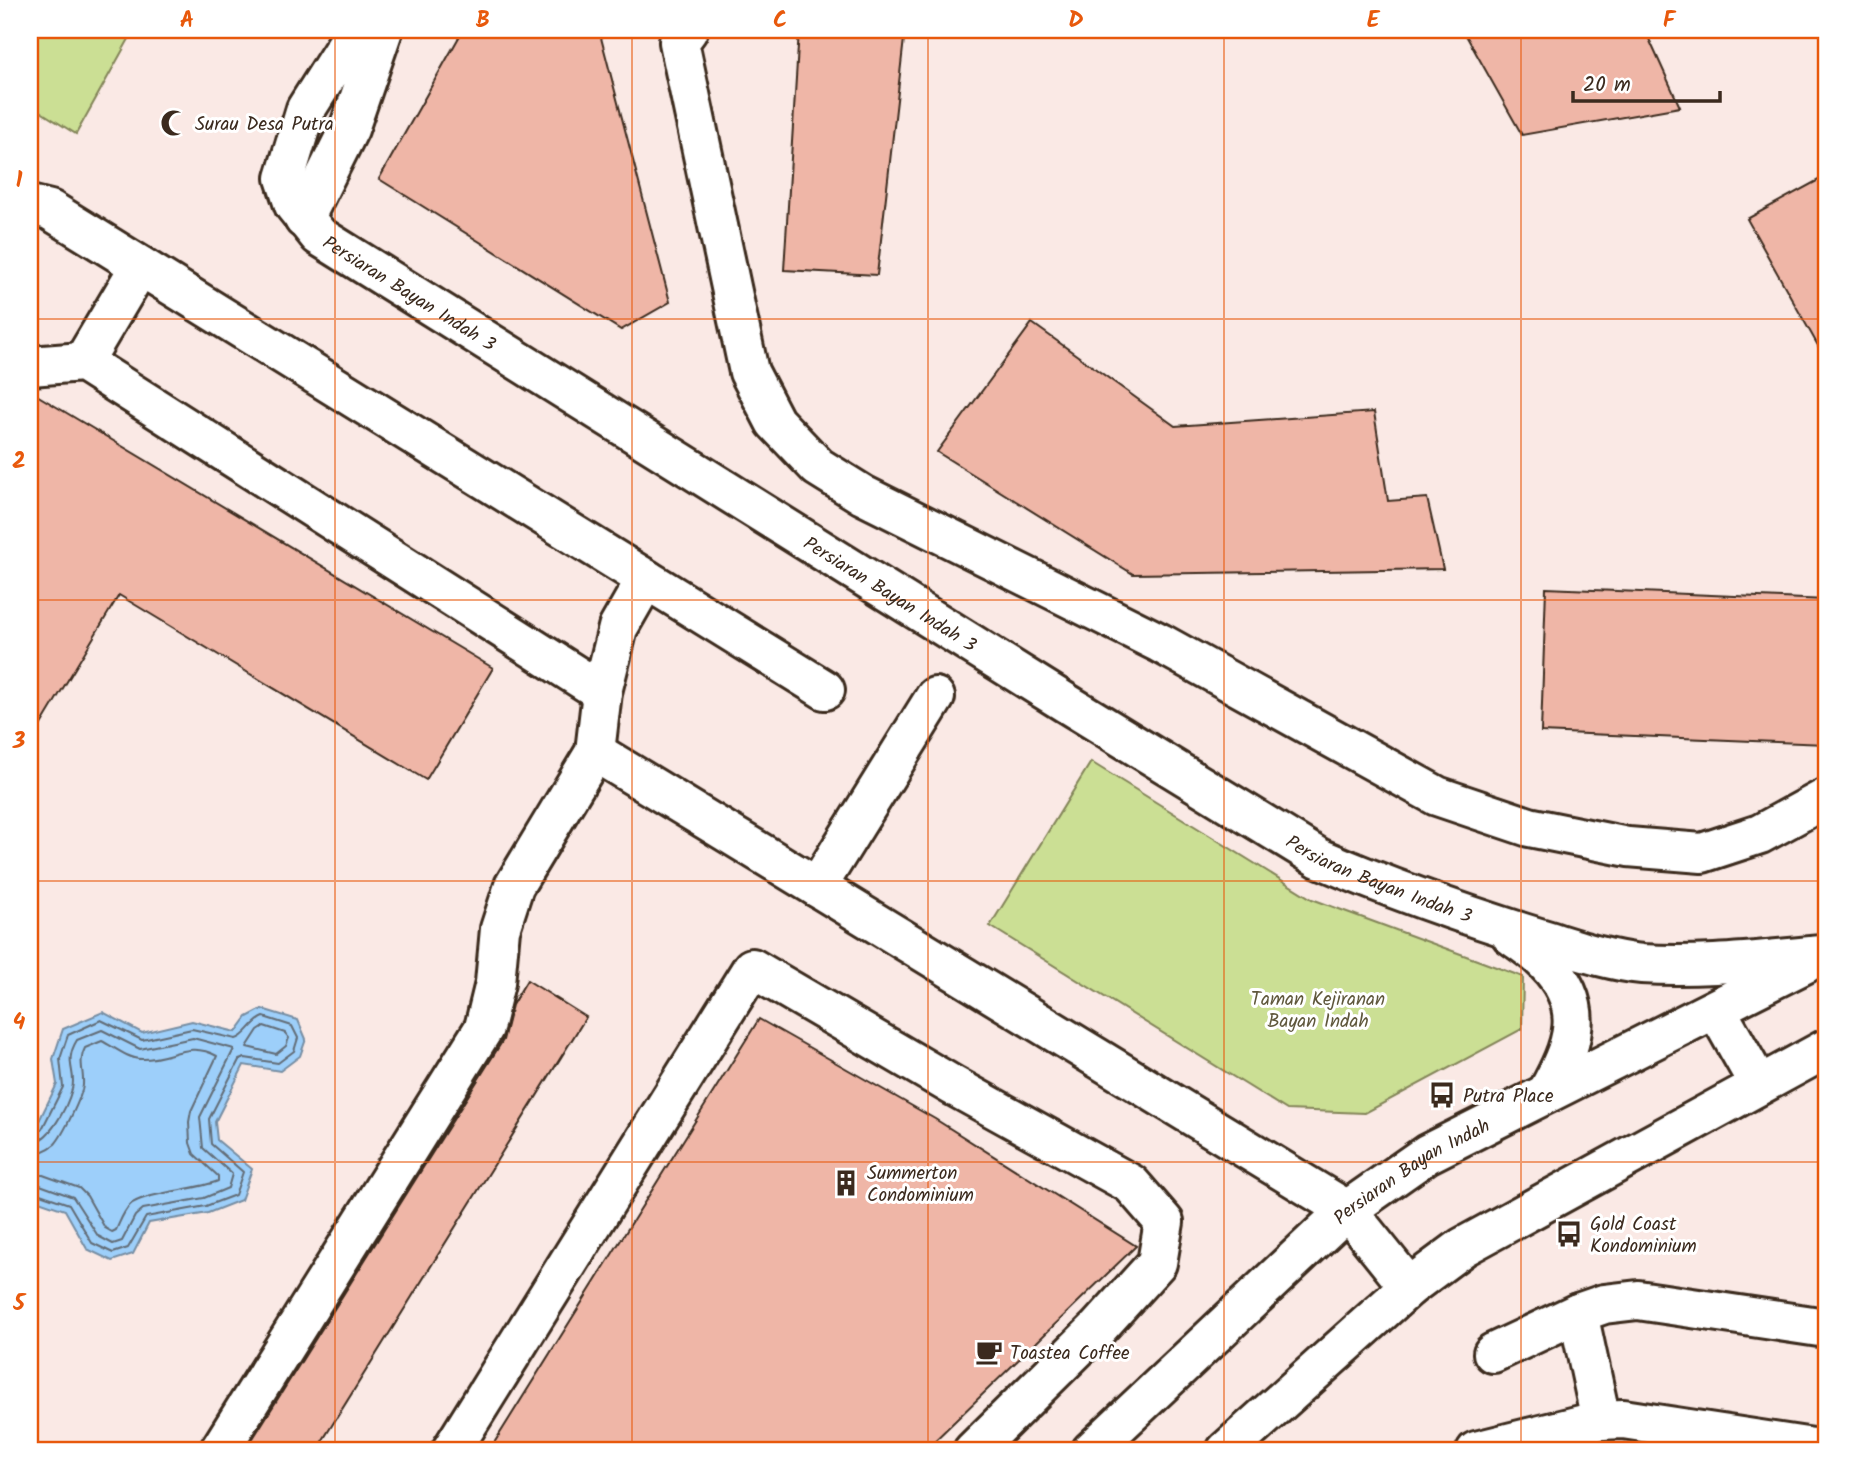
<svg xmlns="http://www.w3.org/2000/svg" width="1856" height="1481" font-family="Kalam,sans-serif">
  <rect width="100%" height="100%" fill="#fae9e5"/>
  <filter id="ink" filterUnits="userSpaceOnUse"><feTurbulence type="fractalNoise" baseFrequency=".0143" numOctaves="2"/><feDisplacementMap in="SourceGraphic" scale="14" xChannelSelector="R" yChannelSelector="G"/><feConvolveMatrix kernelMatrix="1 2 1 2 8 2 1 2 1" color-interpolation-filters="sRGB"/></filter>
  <g filter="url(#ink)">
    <!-- green -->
    <g fill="#cbdf94" stroke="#838459" stroke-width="2">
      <polygon points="30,30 134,30 76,134 30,105"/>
      <polygon points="1091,762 1312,899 1523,977 1522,1029 1365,1113 1287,1110 990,926"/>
    </g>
    <!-- water -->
    <polygon fill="#9dcffa" stroke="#768da2" stroke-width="2" points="262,1009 298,1020 306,1039 300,1056 280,1071 244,1065 215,1122 217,1140 252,1169 241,1200 208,1213 149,1223 133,1254 112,1261 87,1249 65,1210 36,1200 30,1204 30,1129 37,1125 57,1084 53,1059 63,1029 103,1012 142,1033 192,1021 236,1032 247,1017"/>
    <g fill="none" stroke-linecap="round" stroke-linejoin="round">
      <!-- shore -->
      <g stroke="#626c76" stroke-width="2">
        <polygon points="264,1026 285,1033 289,1038 286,1046 276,1054 247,1047 258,1030"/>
        <path d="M30,1134L42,1129L63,1087L60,1059L68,1035L101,1020L142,1040L192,1029L236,1039C247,1036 251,1022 264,1017L292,1026L298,1038L294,1051L278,1063L245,1058L239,1060L209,1119L211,1144L243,1172L235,1195L206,1206L146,1217L128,1248L113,1253L92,1243L69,1204L37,1193L30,1195"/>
        <path d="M30,1143C50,1142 67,1107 72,1089C77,1071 63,1063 77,1040L102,1030L140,1049L193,1038L234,1049L200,1117L203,1148L232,1174L228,1188L204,1198L143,1209L135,1216L122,1241L113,1244L98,1236L73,1197L40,1185H30"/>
        <path d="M30,1154C39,1153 48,1150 55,1144C63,1135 82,1097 83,1085C84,1071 78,1061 85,1048L102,1041C114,1047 128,1059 142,1059C170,1060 188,1040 217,1056L191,1111L189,1122L190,1143L194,1154L218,1176V1181C197,1190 142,1193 130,1205C123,1212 120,1222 116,1230L112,1232L105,1228L87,1196L79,1188L43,1175H30"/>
      </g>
    </g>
    <!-- building -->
    <g fill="#efb6a7" stroke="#3b2a1e" stroke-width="2">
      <polygon points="463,30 599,30 670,302 621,330 379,179"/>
      <polygon points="799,30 905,30 877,275 784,270"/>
      <polygon points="1463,30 1645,30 1680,107 1522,135"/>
      <polygon points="1826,176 1826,360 1747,219"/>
      <polygon points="1032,323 1175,426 1374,412 1388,501 1427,498 1443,569 1133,574 937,452"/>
      <polygon points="30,391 493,668 426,780 119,595 30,743"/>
      <polygon points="1546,588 1826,600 1826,744 1541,732"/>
      <polygon points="527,980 586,1017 316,1451 245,1451 503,1040 512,1005"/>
      <polygon points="759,1019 935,1119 1136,1246 924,1451 489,1451"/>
    </g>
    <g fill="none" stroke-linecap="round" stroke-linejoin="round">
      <!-- minor casing -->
      <g stroke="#3b2a1e" stroke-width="44">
        <g id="minor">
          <path id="s1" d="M356,30L306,109L285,178L294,205L319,236L1066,703L1319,858C1391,889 1465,915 1539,938C1572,948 1608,961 1642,964C1703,968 1763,960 1823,955"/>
          <polyline points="688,30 679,42 749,372 775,422 818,467 863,495 1160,643 1437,796 1529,827 1628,847 1702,853 1760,834 1826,798"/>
          <polyline points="30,205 50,210 825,690"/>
          <polyline points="304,219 349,129 383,30"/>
          <polyline points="83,362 140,266"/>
          <polyline points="30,366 83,362 602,692"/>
          <polyline points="595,752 1347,1210 1409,1287"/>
          <polyline points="817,887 935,697"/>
          <path d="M1511,935C1523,944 1536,952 1546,963C1589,1007 1573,1046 1547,1093"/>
          <polyline points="1716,1009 1759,1085"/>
          <polyline points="1578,1313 1601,1420"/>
          <polyline points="1493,1353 1578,1313 1604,1304 1638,1300 1826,1328"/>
          <polyline points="219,1451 484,1028 495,983 500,929 514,886 595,752 602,692 618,628 646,579"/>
          <polyline points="451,1451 752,968 952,1085 1131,1184 1164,1222 1157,1263 1098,1328 973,1451"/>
          <path id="s2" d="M1091,1451L1347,1210L1427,1154L1806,963"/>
          <polyline points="1226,1451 1409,1287 1463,1247 1826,1049"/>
          <polyline points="1476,1451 1601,1420 1623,1419 1826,1450"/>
        </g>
      </g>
      <!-- minor -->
      <use href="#minor" stroke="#fff" stroke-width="38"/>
    </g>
  </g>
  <!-- grid -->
  <path fill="none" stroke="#e8590c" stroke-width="2" stroke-opacity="0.55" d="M335,30V1451M632,30V1451M928,30V1451M1224,30V1451M1521,30V1451M30,319H1826M30,600H1826M30,881H1826M30,1162H1826"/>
  <!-- icons -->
  <defs>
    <g id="mosque-bare" transform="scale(2.1)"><path d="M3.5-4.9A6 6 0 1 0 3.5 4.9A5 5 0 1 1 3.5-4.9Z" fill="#3b2a1e" stroke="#fff" stroke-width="2.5" paint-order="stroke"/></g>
    <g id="bus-bare" transform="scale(2.1)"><path d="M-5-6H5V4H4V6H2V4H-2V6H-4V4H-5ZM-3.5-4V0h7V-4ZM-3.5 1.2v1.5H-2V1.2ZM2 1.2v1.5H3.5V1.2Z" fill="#3b2a1e" stroke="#fff" stroke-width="2.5" paint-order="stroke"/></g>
    <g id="building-bare" transform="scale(2.1)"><path d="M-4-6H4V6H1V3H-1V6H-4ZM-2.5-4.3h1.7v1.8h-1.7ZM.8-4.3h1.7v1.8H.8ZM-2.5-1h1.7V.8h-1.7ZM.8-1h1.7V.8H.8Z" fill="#3b2a1e" stroke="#fff" stroke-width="2.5" paint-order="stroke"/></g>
    <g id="cafe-bare" transform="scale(2.1)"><path d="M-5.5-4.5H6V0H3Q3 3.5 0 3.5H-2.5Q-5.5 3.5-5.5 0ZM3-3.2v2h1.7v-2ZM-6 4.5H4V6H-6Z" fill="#3b2a1e" stroke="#fff" stroke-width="2.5" paint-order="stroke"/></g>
  </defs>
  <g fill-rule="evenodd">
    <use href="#mosque-bare" x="174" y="123"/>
    <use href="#bus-bare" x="1442" y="1095"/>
    <use href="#building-bare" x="846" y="1183"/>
    <use href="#bus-bare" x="1569" y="1234"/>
    <use href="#cafe-bare" x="989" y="1352"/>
  </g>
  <g text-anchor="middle" stroke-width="6" stroke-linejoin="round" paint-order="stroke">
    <!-- poi labels -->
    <g font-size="19" fill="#3b2a1e" stroke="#fff" text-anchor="start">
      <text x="195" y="130">Surau Desa Putra</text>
      <text x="1463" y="1102">Putra Place</text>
      <text x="867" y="1179">Summerton<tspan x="867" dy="22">Condominium</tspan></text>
      <text x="1590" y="1230">Gold Coast<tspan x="1590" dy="22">Kondominium</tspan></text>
      <text x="1010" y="1359">Toastea Coffee</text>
    </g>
    <!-- street labels -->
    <g font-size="19" fill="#3b2a1e" stroke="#fff">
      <text dy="7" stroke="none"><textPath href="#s1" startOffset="341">Persiaran Bayan Indah 3</textPath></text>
      <text dy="7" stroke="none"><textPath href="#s1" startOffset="908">Persiaran Bayan Indah 3</textPath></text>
      <text dy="7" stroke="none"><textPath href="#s1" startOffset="1475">Persiaran Bayan Indah 3</textPath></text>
      <text dy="7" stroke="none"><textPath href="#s2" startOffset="427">Persiaran Bayan Indah</textPath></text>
    </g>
    <!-- park labels -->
    <g font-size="19" fill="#5f573c" stroke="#fff">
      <text x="1318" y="1005">Taman Kejiranan<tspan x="1318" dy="22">Bayan Indah</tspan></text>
    </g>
  </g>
  <!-- margin -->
  <rect width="1856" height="1481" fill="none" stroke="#fff" stroke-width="77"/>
  <!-- scale -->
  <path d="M1573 91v10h147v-10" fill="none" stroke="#3b2a1e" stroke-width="3.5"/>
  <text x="1583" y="91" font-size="21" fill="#3b2a1e" stroke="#ffffff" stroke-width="5" paint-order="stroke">20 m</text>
  <rect x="38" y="38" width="1780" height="1404" fill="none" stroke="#e8590c" stroke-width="2.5"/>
  <g font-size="23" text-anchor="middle" font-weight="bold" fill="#e8590c">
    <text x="187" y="27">A</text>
    <text x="483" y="27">B</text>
    <text x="780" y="27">C</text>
    <text x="1076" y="27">D</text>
    <text x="1373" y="27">E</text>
    <text x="1669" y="27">F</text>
    <text x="19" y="187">1</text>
    <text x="19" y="468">2</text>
    <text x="19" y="748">3</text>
    <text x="19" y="1029">4</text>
    <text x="19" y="1310">5</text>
  </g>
</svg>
